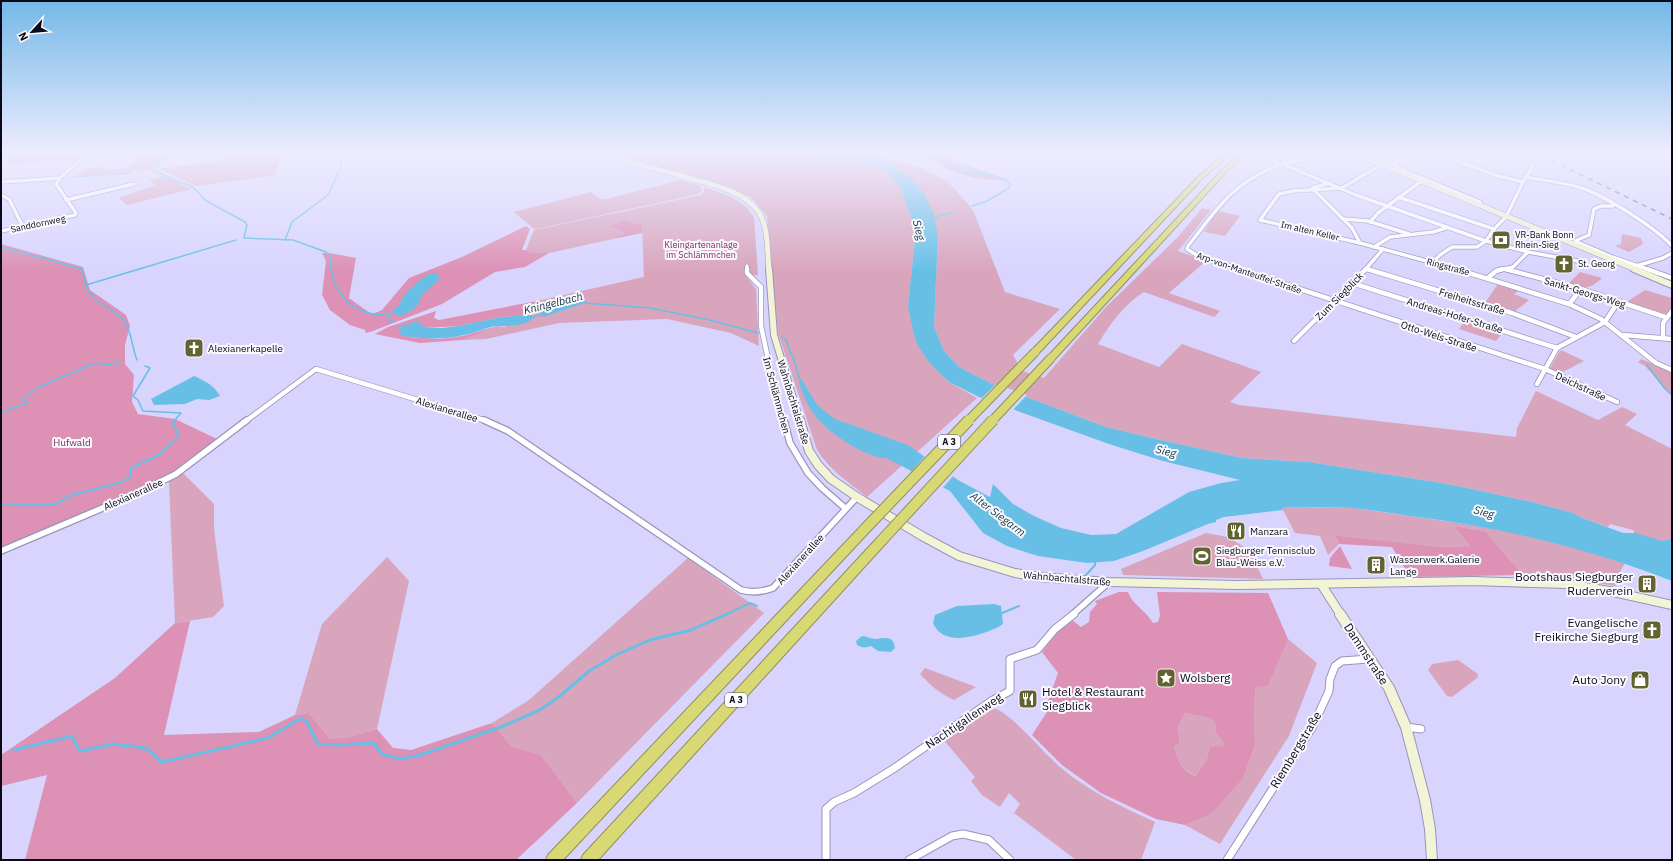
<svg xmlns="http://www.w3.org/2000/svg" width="1673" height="861" font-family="'IBM Plex Sans',sans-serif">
  <rect width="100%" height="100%" fill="#d8d4fe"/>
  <!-- green -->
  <g fill="#d8a5bd">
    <polygon points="21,152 86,152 73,161 1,164"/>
    <polygon points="103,152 169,152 151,170 76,176 84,169 106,167 103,170 128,168 139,157 129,157 131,154 96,157"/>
    <polygon points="228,152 283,152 275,175 269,176 196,186 159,169 224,160"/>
    <path d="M595,152H799L839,158L870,165L887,172L900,187L916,230L908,306L918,345L930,364L949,382L977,398L867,497C848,482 830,470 817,450L778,333L767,216L751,197L722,186L645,163Z"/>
    <path d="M848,152L869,154L922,168L945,180L956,190L973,210L1005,292L1060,309L1013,355L1022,371L1044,378L1106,307L1178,237L1202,208L1211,210L1178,251L1206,261L1169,293L1220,311L1214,317L1144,292C1124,304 1110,324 1098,344L1159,367L1182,344L1261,372L1230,402L1239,405L1516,437L1517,428L1536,391L1598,420L1622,407L1637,414L1625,425L1672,449V539L1662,541L1635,534L1633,530L1610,524L1608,527L1580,517L1573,513L1532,502L1448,484L1309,462L1242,458L1156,439L1106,427L992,384L959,367L944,351L934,327L938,234L891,164Z"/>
    <polygon points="165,176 192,189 127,205 119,198 155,185 149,180"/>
    <polygon points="681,180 701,186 702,191 695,195 536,229 533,228 514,212 591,192 602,200"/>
    <polygon points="704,187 732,197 746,207 754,217 758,275 746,276 756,289 759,346 731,333 667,319 559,323 486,339 463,340 497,326 504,327 535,316 532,315 537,301 644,277 642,226 611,226 624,233 613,239 549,253 533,253 526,250 534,230 701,195 704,192"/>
    <polygon points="1219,211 1240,216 1225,236 1204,232 1216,212"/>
    <polygon points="1622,234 1641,238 1643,244 1629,252 1615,246 1621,244"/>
    <path d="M1580,272L1602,278C1589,290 1583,289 1567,285Z"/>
    <polygon points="1499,282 1521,289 1514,294 1529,300 1514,312 1485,303"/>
    <polygon points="1645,290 1672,298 1672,308 1664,315 1625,303"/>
    <polygon points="1465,320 1503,332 1496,341 1459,329"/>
    <polygon points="1560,351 1563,351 1584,361 1557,375 1549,370"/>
    <polygon points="1641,359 1672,371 1672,396 1645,366 1638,362"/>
    <polygon points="183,473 214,504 214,529 224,606 213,617 175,623 169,482"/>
    <polygon points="1292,507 1353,508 1431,519 1502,530 1552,541 1625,563 1618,575 1616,586 1551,576 1523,575 1485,531 1454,526 1470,546 1442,547 1335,537 1339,544 1328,555 1320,536 1295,533 1282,508"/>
    <polygon points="1206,533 1228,537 1249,550 1263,579 1123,575 1121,569"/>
    <polygon points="387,557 409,581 377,729 350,737 330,739 309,713 295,715 322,624"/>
    <polygon points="688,558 764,613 577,803 541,755 511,748 492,723 529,700"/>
    <polygon points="1288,639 1317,663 1289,736 1220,844 1185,825 1210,815 1255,743 1254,701 1256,687"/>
    <polygon points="1458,660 1478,674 1477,678 1452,697 1447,696 1428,670 1432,664"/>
    <path d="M925,668L976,687L954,700C940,694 930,685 920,674Z"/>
    <path d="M997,709C1022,724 1038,748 1060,767C1088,791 1122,807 1155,822L1141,860H1076L1014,813L1020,804L1009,793L1000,807L982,795L971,781L975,777L942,738L984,710Z"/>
    <path d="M1185,713L1209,718L1215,722L1216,733L1222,740L1224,745L1219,747H1210L1206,761L1197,776C1183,773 1177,759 1174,746L1180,744L1178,726Z"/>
  </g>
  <!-- forest -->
  <g fill="#dc91b5" fill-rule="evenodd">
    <path d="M923,152H934V156L958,171L985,176L942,160L937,154L942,152H947L948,155L952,160L1009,180C977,181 946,174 923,152Z"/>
    <polygon points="626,220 642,226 642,233 613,239 624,233 610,226"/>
    <polygon points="526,226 530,229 522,250 526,250 533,253 549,253 525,267 495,272 442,304 373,331 366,333 365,330 350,325 330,310 322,295 326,261 322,253 330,253 356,258 349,298 370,313 375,313 382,310 409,278 462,257"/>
    <polygon points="1,244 83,267 90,290 126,315 130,326 125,345 125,364 134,375 132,402 138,414 175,419 219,440 187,465 137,492 1,551"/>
    <polygon points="537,301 532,315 501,317 459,326 426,328 409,337 440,339 463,336 497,326 463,340 420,343 375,334 388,327 436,311 434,318 439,320"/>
    <polygon points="1454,526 1485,531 1523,575 1410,577 1392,547 1339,544 1335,536 1442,547 1470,546"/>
    <polygon points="1340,546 1352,569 1329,566 1330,558"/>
    <path d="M1119,592H1128C1132,604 1146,611 1153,623L1158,622L1160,615L1157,592L1268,593L1288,639L1268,685L1256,687L1254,701L1255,743L1243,778L1210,815L1185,825L1156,819L1101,793L1062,765L1032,735L1047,712L1048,701L1058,673L1042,652L1058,631L1072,620L1081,627L1089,622L1090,612L1097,604L1095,601ZM1185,713L1209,718L1215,722L1216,733L1222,740L1224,745L1219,747H1210L1206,761L1196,776C1183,773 1177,759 1174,746L1180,744L1178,726Z"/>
    <polygon points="190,621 164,735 259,732 295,715 309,713 330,739 350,737 377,729 393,748 411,750 492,723 511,747 541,755 577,803 516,860 25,860 47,775 1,786 1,755 115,678 175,623"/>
  </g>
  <!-- water -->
  <g fill="#67bfe6">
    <path d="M799,152H848L891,164L911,178L924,193L934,215L938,234L934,327L944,351L959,367L992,384L1106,427L1156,439L1242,458L1309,462L1448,484L1532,502L1573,513L1580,517L1623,533H1636L1662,541L1672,539V581C1587,548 1500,527 1410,516C1391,513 1372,510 1352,508C1332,507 1312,507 1292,507L1282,508L1283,510L1224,517L1216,520V522L1208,524L1143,551L1114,561L1087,563L1038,556L1007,546L983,533L950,491L886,458C867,459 824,430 814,414C807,405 803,394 799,383L800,380L803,382L818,406L835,419L908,445L958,480L990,497L993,484L1013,504L1034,516L1061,528L1091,535L1116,534L1189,492L1221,483L1240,480L1163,461L1109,444L979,397L949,382L930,364L918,346L914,335L908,306L916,230L900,187L887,172L870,165L839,158Z"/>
    <path d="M934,152H942L938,154C944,166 976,170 989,174L994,177C973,176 950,171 934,156Z"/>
    <path d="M431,273H438L439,280C434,285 427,290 422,295C420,299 419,304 416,307C410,313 397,320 392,311C400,308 401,297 408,291C415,284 422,278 431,273Z"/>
    <polygon points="573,298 587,302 543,317 539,309 542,304"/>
    <path d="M532,315L535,316C528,326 509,326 497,326C487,327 475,333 464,335C444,340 421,339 400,335L401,327L417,321L426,328H442L459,326L501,317Z"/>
    <path d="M194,376C205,381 214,385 220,396L209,400L197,399L185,404L154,405L151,399Z"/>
    <path d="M994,604L1001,606L1003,624C999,627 994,629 989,631C971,638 942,645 933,623L935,615L957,606Z"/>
    <path d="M862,636C867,636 870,639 875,639C886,638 893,635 895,648L891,652L878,651L871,646C865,648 862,648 857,645L856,641Z"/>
  </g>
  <!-- pier -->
  <g fill="#d8d4fe">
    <polygon points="996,384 1027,395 1012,411 980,400"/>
    <polygon points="926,455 954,475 942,489 910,473"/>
  </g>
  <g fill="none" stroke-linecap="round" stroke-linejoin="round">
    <!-- stream-far2 -->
    <g stroke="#67bfe6" stroke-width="1.5">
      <polyline points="341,152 341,167"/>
      <polyline points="1,153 4,154 1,157"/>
      <polyline points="155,168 169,152"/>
      <path d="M154,171L193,187L205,200L245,222L247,225L244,238L293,240L326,252L330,256C330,291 351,316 387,315L389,320L393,322"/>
      <polyline points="74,177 130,173"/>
      <polyline points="972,206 987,201 1009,188 1010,184 1005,180 993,176"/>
      <polyline points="933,218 953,212"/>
      <polyline points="285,240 292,222 328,195 340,169"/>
      <polyline points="1,247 82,269 86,285"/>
      <polyline points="585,303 650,308 710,320 758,333"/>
      <polyline points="387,315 393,313"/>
      <polyline points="533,317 544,314"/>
      <polyline points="398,326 404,327"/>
      <path d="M782,337L787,341C788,350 793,355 795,363C797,370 798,375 801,382"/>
      <path d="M137,360C132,348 132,332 124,321C113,306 92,305 86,285L236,240"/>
      <polyline points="1647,365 1665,389 1672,395"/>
      <polyline points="145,366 150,368 133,396 138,400 143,411 181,413 174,421"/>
      <polyline points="1,412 28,403 22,399 37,388 87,366 98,363 107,365 120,362"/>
    </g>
    <!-- stream-far1 -->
    <g stroke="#67bfe6" stroke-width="2">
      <polyline points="1,505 53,505 72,495 122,482 131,476 131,468 159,455 179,436 173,423 175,420"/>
      <polyline points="1086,575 1095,565 1095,561"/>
      <polyline points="1000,614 1019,606"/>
      <polyline points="725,615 750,603 757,606"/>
    </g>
    <!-- stream -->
    <polyline stroke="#67bfe6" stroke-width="3" points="14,750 72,736 80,751 113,744 146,748 162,762 268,738 301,718 307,722 318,744 339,745 374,743 382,754 400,759 420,755 501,727 540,710 560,696 589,671 616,655 650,640 691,630 727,614"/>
    <!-- street-far3 casing -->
    <g stroke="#9894bc" stroke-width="5">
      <g id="street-far3">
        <polyline points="1357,152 1392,163 1436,153"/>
        <polyline points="1433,152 1498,176 1523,182"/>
        <polyline points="1260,155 1274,152"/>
        <polygon points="1260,155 1268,158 1263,159 1257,157"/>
        <polyline points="1268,158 1356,195 1486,241 1528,252 1583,262"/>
        <polyline points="204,159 210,152"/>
        <polyline points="1285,163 1341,152"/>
        <path d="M1526,177C1545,181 1565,182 1584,189C1607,197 1656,228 1672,246"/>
        <polyline points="1,182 60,178"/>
        <polyline points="1312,188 1330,183"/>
        <polyline points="1314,190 1352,228 1360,243 1460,270"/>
        <polyline points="1,195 9,199 23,227"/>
        <polyline points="1398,197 1494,229"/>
        <polyline points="66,200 134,184"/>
        <polyline points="1613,206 1601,206 1594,209 1589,235 1575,241 1612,257 1650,270"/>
        <polyline points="1343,219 1368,221 1409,234"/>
        <polyline points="1370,222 1378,213 1420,182"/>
        <polyline points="1,231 75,215 76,213 56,184 62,176 90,152"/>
        <polyline points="1360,243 1260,220 1279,194 1293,191 1342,188 1379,166 1392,163 1407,172 1480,202"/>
        <polyline points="1374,247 1390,237 1433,232 1446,228"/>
        <polyline points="1432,263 1440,255 1452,247 1477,247 1486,241 1494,229 1506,217 1523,182 1534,164"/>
        <polyline points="747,266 747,270"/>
        <polyline points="1636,266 1663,258 1672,253"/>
        <polyline points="1366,269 1370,270"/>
        <polyline points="1504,269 1509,270"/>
        <path d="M1241,270L1198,256L1187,249L1188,246C1218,208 1231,184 1279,165"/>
        <polyline points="1365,270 1383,249"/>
        <polyline points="1499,270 1513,267 1528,252"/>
      </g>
    </g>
    <!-- street-far2 casing -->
    <g stroke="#9894bc" stroke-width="6">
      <g id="street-far2">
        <polyline points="747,269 747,273 761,287 761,326 771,373 784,421"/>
        <polyline points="1238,269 1545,369 1617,402"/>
        <polyline points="1367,269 1512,313 1576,337"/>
        <polyline points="1456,269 1569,304 1601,319 1656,363 1672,370"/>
        <polyline points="1505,269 1581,289 1665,317"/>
        <polyline points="1647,269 1672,278"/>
        <polyline points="1488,278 1496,271 1503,269"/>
        <polyline points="1352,283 1557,348"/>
        <polyline points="1569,304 1581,289"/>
        <polyline points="1623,335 1672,339"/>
        <polyline points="1663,338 1663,323 1672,311"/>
        <polyline points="1294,341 1366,269"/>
        <polyline points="1537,384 1557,348 1605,322 1618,302"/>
        <polyline points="246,421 316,369 487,421"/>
      </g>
    </g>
    <!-- street-far1 casing -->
    <g stroke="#9894bc" stroke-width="8">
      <g id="street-far1">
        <path d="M484,420L508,431L741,590C752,593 762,592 773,588L857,497"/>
        <polyline points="784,420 790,443 808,473 822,488 845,508"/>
        <polyline points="1,551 138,493 176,474 247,420"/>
        <polyline points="1072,615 1109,582"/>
      </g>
    </g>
    <!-- street casing -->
    <g stroke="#9894bc" stroke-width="9">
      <g id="street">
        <polyline points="1406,727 1421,729"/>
        <polyline points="826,860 826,809 834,802 854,793 893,769 993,700 1010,691 1010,659 1037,650 1055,629 1074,614"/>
        <polyline points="909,860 952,836 963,834 989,840 1010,860"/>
        <polyline points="1227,860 1313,726 1329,691 1330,679 1335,666 1342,661 1369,659"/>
      </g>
    </g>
    <!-- secondary-far3 casing -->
    <g stroke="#9894bc" stroke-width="6">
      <g id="secondary-far3">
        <path d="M587,152C618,158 648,167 679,175C704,183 741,188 758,211C769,227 767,251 769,270"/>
        <polyline points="1351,152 1637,270"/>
      </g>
    </g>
    <!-- secondary-far2 casing -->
    <g stroke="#9894bc" stroke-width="8">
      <g id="secondary-far2">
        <polyline points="769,269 774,335 800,421"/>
        <polyline points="1634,269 1672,285"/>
      </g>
    </g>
    <!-- secondary-far1 casing -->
    <g stroke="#9894bc" stroke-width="10">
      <g id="secondary-far1">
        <polyline points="800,420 809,451 818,465 831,479 857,497 922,536 959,556 1015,573 1039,577 1109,582 1236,585 1473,581 1567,584 1609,591 1672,605"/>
        <polyline points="1321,584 1341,615"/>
      </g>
    </g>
    <!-- secondary casing -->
    <g stroke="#9894bc" stroke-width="12">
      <polyline id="secondary" points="1340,614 1389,688 1406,727 1425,800 1430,829 1432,860"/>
    </g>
    <!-- highway casing -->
    <g stroke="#909054" stroke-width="2">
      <g id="highway">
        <polygon points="1227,152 1233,152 1203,178 1038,354 1032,354 1031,352 1032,350 1199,176"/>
        <polygon points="1241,152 1247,152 1227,171 1054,360 1048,360 1047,358 1048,356 1223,169"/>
        <polygon points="863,527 867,528 868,531 867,534 563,860 546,860 548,855 859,528"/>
        <polygon points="883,535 887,536 888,539 887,542 598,860 581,860 583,855 879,536"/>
      </g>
    </g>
    <!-- street-far3 -->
    <use href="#street-far3" stroke="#fff" stroke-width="3.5"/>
    <!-- street-far2 -->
    <use href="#street-far2" stroke="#fff" stroke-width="4.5"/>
    <!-- street-far1 -->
    <use href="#street-far1" stroke="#fff" stroke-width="5.5"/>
    <!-- street -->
    <use href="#street" stroke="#fff" stroke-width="7"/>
    <!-- secondary-far3 -->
    <use href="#secondary-far3" stroke="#f3f4d6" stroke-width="5"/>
    <!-- secondary-far2 -->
    <use href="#secondary-far2" stroke="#f3f4d6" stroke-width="6"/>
    <!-- secondary-far1 -->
    <use href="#secondary-far1" stroke="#f3f4d6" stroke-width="8"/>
    <!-- secondary -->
    <use href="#secondary" stroke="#f3f4d6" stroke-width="10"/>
    <!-- highway -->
    <use href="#highway" fill="#d8d975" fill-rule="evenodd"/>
    <!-- rail -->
    <polyline stroke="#76738f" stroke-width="1.5" stroke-dasharray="5 5" stroke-linecap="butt" points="1534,152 1672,219"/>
    <!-- street-bridge casing -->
    <g stroke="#9894bc" stroke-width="5" stroke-linecap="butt">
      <polyline id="street-bridge" points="1279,165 1285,163"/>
    </g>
    <!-- highway-bridge-far1 casing -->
    <g stroke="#909054" stroke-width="10" stroke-linecap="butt">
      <g id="highway-bridge-far1">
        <polyline points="968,421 1035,352"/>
        <polyline points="992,421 1051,358"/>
      </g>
    </g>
    <!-- highway-bridge casing -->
    <g stroke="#909054" stroke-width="12" stroke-linecap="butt">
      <g id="highway-bridge">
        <polyline points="863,531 969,420"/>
        <polyline points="883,539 993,420"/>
      </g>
    </g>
    <!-- street-bridge -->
    <use href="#street-bridge" stroke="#fff" stroke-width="3.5"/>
    <!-- highway-bridge-far1 -->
    <use href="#highway-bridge-far1" stroke="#d8d975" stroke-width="8"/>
    <!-- highway-bridge -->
    <use href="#highway-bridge" stroke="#d8d975" stroke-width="10"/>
  </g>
  <!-- sky -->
  <linearGradient id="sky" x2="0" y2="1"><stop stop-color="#74b8e7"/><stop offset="0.56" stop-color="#edecff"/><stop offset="1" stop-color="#edecff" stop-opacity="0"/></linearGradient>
  <rect width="1673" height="272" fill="url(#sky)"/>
  <!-- icons -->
  <defs>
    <g id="bank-square" transform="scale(1)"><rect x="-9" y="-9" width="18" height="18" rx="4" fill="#626330" stroke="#fafafe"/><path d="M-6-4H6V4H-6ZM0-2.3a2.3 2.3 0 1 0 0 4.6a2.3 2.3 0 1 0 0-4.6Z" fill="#fff"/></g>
    <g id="church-square" transform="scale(1)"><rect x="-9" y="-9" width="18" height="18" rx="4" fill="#626330" stroke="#fafafe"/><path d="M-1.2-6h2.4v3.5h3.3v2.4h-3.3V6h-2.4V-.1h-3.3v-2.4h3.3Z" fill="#fff"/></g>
    <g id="restaurant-square" transform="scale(1)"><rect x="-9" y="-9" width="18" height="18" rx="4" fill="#626330" stroke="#fafafe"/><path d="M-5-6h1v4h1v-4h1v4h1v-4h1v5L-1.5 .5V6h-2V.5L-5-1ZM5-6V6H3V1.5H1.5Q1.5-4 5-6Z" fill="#fff"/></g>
    <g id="stadium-square" transform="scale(1)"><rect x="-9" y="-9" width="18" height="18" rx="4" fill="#626330" stroke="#fafafe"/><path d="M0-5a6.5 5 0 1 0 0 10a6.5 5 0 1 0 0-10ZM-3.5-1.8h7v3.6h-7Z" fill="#fff"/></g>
    <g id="building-square" transform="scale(1)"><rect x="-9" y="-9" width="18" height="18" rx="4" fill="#626330" stroke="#fafafe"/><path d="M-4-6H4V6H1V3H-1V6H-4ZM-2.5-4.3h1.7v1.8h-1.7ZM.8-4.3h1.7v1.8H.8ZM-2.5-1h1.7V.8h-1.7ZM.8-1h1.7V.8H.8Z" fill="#fff"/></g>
    <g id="sight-square" transform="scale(1)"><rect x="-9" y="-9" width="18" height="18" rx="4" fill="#626330" stroke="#fafafe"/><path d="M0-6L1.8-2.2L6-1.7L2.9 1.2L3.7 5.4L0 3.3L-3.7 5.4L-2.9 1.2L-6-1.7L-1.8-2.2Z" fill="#fff"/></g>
    <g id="shop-square" transform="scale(1)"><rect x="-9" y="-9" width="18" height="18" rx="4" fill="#626330" stroke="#fafafe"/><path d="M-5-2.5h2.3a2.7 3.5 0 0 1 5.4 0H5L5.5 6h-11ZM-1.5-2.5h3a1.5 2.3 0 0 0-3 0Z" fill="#fff"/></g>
  </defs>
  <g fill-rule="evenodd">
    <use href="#bank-square" x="1501" y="240"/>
    <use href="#church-square" x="1564" y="264"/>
    <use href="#church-square" x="194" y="348"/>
    <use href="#restaurant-square" x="1236" y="531"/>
    <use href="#stadium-square" x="1202" y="556"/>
    <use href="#building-square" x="1376" y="565"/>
    <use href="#building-square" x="1647" y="584"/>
    <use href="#church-square" x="1652" y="630"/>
    <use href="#sight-square" x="1166" y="678"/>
    <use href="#shop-square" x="1640" y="680"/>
    <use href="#restaurant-square" x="1028" y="699"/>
  </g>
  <g text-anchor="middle" stroke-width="4" stroke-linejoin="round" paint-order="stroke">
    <!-- far-street labels -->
    <g font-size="9" fill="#0b0917" stroke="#fafafe">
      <text transform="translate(38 224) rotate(-12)" y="3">Sanddornweg</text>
      <text transform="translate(1310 231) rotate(13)" y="3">Im alten Keller</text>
      <text transform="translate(1448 267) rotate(15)" y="3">Ringstraße</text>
      <text transform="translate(1249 273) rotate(19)" y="3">Arp-von-Manteuffel-Straße</text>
    </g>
    <!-- far-poi labels -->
    <g font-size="9" fill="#0b0917" stroke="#fafafe" text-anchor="start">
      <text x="1515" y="238">VR-Bank Bonn<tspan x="1515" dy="10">Rhein-Sieg</tspan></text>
      <text x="1578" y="267">St. Georg</text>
    </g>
    <!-- far-park labels -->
    <g font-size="9" fill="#7f2859" stroke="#fafafe">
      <text x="701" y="248">Kleingartenanlage<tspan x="701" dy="10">im Schlämmchen</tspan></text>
    </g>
    <!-- shield labels -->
    <g fill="#fafafe" stroke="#53515c" stroke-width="1">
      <rect x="938" y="435" width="22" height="14" rx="3"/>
      <rect x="725" y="693" width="22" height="14" rx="3"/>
    </g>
    <g font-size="9" font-weight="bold" fill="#0b0917">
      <text x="949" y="445">A 3</text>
      <text x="736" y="703">A 3</text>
    </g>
    <!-- street labels -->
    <g font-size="10" fill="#0b0917" stroke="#fafafe">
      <text transform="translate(1585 292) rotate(17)" y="4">Sankt-Georgs-Weg</text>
      <text transform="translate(1339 296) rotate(-45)" y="4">Zum Siegblick</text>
      <text transform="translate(1472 301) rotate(17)" y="4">Freiheitsstraße</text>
      <text transform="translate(1455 315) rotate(17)" y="4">Andreas-Hofer-Straße</text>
      <text transform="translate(1439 336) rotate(18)" y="4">Otto-Wels-Straße</text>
      <text transform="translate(1581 386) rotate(25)" y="4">Deichstraße</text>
      <text transform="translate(777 395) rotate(75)" y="4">Im Schlämmchen</text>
      <text transform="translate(794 402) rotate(73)" y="4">Wahnbachtalstraße</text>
      <text transform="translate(447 409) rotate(17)" y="4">Alexianerallee</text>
      <text transform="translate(133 494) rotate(-24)" y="4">Alexianerallee</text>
      <text transform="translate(800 559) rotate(-48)" y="4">Alexianerallee</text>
      <text transform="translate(1067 578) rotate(5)" y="4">Wahnbachtalstraße</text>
    </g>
    <!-- poi labels -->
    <g font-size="10" fill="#0b0917" stroke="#fafafe" text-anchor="start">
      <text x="208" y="352">Alexianerkapelle</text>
      <text x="1250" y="535">Manzara</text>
      <text x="1216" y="554">Siegburger Tennisclub<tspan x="1216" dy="12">Blau-Weiss e.V.</tspan></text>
      <text x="1390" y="563">Wasserwerk.Galerie<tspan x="1390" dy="12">Lange</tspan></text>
    </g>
    <!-- park labels -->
    <g font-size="10" fill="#7f2859" stroke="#fafafe">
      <text x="72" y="446">Hufwald</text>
    </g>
    <!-- water labels -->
    <g font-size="11" font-style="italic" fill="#0c3445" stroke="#fafafe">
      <text transform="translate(919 230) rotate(76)" y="4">Sieg</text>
      <text transform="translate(553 303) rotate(-14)" y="4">Kningelbach</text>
      <text transform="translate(1166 451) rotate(14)" y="4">Sieg</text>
      <text transform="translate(1484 512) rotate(16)" y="4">Sieg</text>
      <text transform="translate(998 514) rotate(37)" y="4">Alter Siegarm</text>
    </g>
    <!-- near-poi labels -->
    <g font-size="12" fill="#0b0917" stroke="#fafafe" text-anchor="end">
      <text x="1633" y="581">Bootshaus Siegburger<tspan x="1633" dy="14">Ruderverein</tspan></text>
      <text x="1638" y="627">Evangelische<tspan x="1638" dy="14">Freikirche Siegburg</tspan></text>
      <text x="1180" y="682" text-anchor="start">Wolsberg</text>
      <text x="1626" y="684">Auto Jony</text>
      <text x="1042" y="696" text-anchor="start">Hotel &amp; Restaurant<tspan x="1042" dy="14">Siegblick</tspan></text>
    </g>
    <!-- near-street labels -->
    <g font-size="12" fill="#0b0917" stroke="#fafafe">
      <text transform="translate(1366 654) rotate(57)" y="4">Dammstraße</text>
      <text transform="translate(964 721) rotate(-34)" y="4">Nachtigallenweg</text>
      <text transform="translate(1296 750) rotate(-59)" y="4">Riembergstraße</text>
    </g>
  </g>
  <!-- border -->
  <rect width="1673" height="861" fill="none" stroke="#0b0917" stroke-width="4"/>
  <!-- north arrow -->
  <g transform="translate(32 32) rotate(243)" stroke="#fafafe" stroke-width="3" paint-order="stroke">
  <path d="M0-3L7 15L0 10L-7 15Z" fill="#0b0917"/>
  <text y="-6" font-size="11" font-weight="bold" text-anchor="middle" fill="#0b0917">N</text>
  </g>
</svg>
